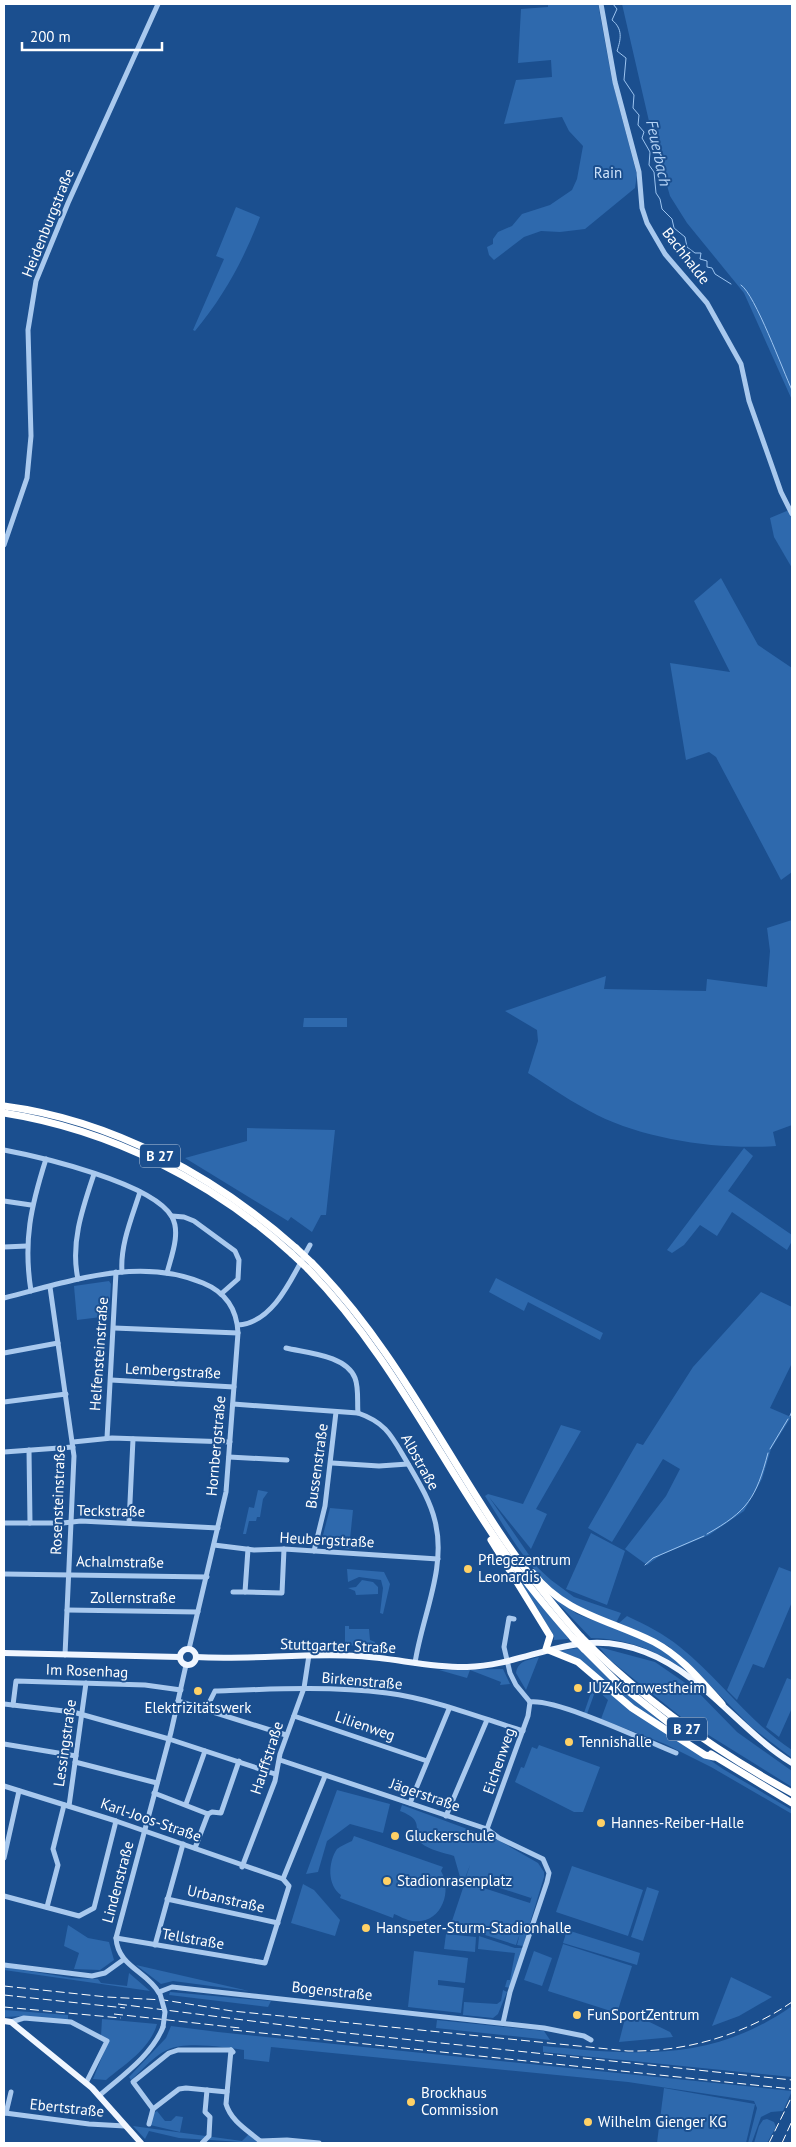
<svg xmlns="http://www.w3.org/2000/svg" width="796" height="2147" font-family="'PT Sans',sans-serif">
  <rect width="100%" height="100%" fill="#1b4f8f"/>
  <!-- green -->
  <g fill="#2e69ad">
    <polygon points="548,4 598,4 612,80 637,175 635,188 585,229 560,232 541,231 524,237 494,260 489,255 487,247 493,244 493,239 498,232 512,226 522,214 550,205 572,190 577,179 583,146 569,131 562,117 504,124 516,80 552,77 551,60 518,63 521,9 548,7"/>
    <polygon points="622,4 792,4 792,400 744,293 687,223 670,196 651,130"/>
    <path d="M236,207L260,217C244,259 224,296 195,331L193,330L224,259L216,256Z"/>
    <polygon points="789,510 792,518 792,568 774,537 770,518"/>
    <polygon points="721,578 758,645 792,668 792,872 781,880 716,757 709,752 686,760 670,663 730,672 694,601"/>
    <path d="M792,920V1125L773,1132L776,1146C719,1150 648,1140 597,1115C573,1103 550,1087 528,1073L538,1041L537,1030L505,1011L606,976L604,989L706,991L707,979L767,987L770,951L767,928Z"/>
    <polygon points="304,1018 347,1018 347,1027 303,1027"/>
    <polygon points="247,1128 335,1130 326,1215 321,1215 312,1232 291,1217 288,1221 185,1158 247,1141"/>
    <polygon points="744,1148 753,1156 728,1191 792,1235 792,1241 787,1250 732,1212 717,1236 700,1225 684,1245 672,1253 667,1250"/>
    <polygon points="496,1278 603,1333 600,1340 528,1302 524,1311 489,1292"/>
    <polygon points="109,1281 111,1284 109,1316 77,1320 74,1286"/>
    <polygon points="761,1292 792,1307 792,1363 770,1408 791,1417 771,1449 762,1479 744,1511 709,1535 661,1555 647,1565 625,1549 666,1496 680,1469 663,1459 612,1542 588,1528 637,1443 643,1445 693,1367"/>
    <path d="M561,1425L581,1431L536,1509L547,1514L531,1549L489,1497L538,1568L551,1580L574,1597L621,1613L616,1623C606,1620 596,1618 587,1613C539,1589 512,1539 485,1496L488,1494L523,1504Z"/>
    <polygon points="258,1490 268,1492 263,1499 260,1517 257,1517 256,1521 249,1521 246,1534 243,1534 249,1507 254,1508"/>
    <polygon points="330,1508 353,1510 349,1549 324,1544 322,1539"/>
    <polygon points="591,1533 625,1551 607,1605 566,1589"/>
    <polygon points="779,1567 792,1572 792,1602 764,1668 753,1664 737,1700 727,1690"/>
    <polygon points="347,1569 384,1572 390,1584 383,1614 380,1613 383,1588 381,1580 359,1577 348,1582"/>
    <polygon points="513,1569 569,1639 554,1640 554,1636"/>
    <polygon points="362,1580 373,1582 378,1587 378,1594 356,1595 355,1591 348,1588 356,1587"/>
    <path d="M550,1595L577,1614L645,1640L664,1651L698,1679C663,1654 634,1639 591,1638Z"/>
    <path d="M627,1616C646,1625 664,1634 680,1647C720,1679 749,1722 792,1750V1758L750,1726L689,1664L668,1646L647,1635L619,1623Z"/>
    <polygon points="345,1626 349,1626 349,1629 369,1629 370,1640 375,1642 375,1647 345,1645"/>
    <polygon points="599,1647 655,1662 697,1691 737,1732 792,1771 792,1787 686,1721 610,1660"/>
    <polygon points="578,1648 624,1691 667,1727 643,1713 575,1657 560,1651"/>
    <path d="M539,1657L526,1690L516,1673C518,1660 529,1660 539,1657Z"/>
    <polygon points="503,1669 510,1684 500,1685 501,1682 470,1670 467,1678 439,1670"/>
    <polygon points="787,1678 792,1680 792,1708 779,1737 766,1727"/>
    <polygon points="595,1681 723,1769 792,1810 792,1814 711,1767 665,1744 601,1719 608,1700 596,1689 587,1714 584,1713"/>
    <polygon points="539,1745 600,1767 583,1812 574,1812 515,1782 521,1767 527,1769 524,1768 532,1747 537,1749"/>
    <polygon points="337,1790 390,1804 383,1833 350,1824 327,1841 318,1872 306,1874"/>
    <path d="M402,1805L500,1841L538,1863L544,1872V1877L523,1946L517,1945L520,1933L516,1945L451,1924L465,1882L530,1903L532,1896L531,1898L466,1877L470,1865L465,1878L460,1877L454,1856C445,1853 429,1850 421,1843C409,1832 429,1822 400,1811Z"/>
    <path d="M354,1836L443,1867L441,1871C453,1892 441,1925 412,1921C406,1920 399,1916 394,1914L393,1918L340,1898L341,1895C327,1885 328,1862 337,1849C341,1846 347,1843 352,1841Z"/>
    <polygon points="572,1866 643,1890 628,1936 556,1912"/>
    <polygon points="303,1884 314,1890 340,1920 335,1936 291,1923"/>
    <polygon points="647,1887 659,1891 643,1941 631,1937"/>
    <polygon points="68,1925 88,1938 109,1942 114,1960 100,1970 74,1969 79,1953 64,1946"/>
    <polygon points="567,1930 640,1953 637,1965 563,1943"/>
    <polygon points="446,1934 476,1937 475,1952 444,1949"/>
    <polygon points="479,1936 515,1948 523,1948 510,1988 505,1987 507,1980 510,1980 515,1953 478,1949"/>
    <polygon points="563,1944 632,1966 617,2013 548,1991"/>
    <polygon points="414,1951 468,1958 465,1983 438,1980 438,1985 464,1988 461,2013 408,2007"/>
    <polygon points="534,1951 552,1958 542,1986 524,1980"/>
    <polygon points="136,1965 249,1991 173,1981 161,1984"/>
    <polygon points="4,1967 72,1978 98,1979 101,1983 127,1986 129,1973 150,1991 4,1970"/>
    <polygon points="731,1977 772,1997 739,2016 712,2026"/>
    <polygon points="503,1990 507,1992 498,2014 493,2018 463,2015 464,2002 497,2004 501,2001"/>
    <polygon points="170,1992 271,2001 268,2007 169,1995"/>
    <path d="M792,2006V2077L543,2052V2046C636,2055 711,2063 792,2006Z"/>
    <polygon points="4,2010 68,2015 68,2021 24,2016 4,2017"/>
    <polygon points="627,2011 670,2032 673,2037 619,2042"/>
    <path d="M102,2019L157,2024C150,2049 125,2064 106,2080L93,2079L108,2042L101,2036Z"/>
    <polygon points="437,2020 544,2031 550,2040 436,2028"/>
    <path d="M171,2026L218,2032L792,2091L783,2111L771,2112L761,2117L752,2142L748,2143L757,2108L754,2101L628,2082L271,2047L269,2062L244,2059V2050C225,2047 184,2041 167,2050C154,2056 142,2070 131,2080L129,2077L166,2038Z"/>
    <polygon points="664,2088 755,2104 746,2143 657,2143"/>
    <polygon points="157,2111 165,2121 171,2121 176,2116 183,2117 180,2132 150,2125 152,2114"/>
    <polygon points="767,2119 774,2122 776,2127 767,2143 754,2143 759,2126 763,2120"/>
    <polygon points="133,2126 242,2141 249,2134 257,2141 256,2143 179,2138 149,2131 145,2139"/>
  </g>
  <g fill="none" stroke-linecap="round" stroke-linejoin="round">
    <!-- stream -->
    <g stroke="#9cc4f0" stroke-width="1">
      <path d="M613,4L617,9L612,20C623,29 621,39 617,51L626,58L624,80L634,95L633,108L639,115L638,125L644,132L642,138L650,152L649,165L654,172L656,193L660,199L662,209L672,219L674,228L685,237L687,247L695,253H701L700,259L707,261V267L712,268L715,274L731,284"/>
      <path d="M741,285C755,294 783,371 792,390"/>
      <polyline points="790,1416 792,1411"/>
      <polyline points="770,1449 788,1419"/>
      <path d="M707,1534C748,1511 756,1498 768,1453"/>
      <polyline points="645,1565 653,1558 704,1536"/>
    </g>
    <!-- minor -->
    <g stroke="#a9c9ee" stroke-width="5">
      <polyline points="601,4 615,82 639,172 642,208 647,223 665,254 707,303 741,364 749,401 773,469 781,492 792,514"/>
      <polyline points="4,545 27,478 31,436 28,330 36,281 68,203 158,4"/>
      <path d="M4,1150C41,1157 153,1183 172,1217C181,1233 171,1257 167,1273"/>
      <polyline points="4,1201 31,1205"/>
      <polyline points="172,1216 184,1217 194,1221 235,1251 239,1260 238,1279 221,1294"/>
      <polyline points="4,1247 27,1246"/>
      <path d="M122,1272C120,1245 132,1217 140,1192"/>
      <path d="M78,1279C70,1243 83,1207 94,1174"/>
      <polyline points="50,1287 74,1456 65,1655"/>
      <path d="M31,1291C23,1241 31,1206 46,1159"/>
      <path d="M4,1298C68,1282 138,1256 203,1283C225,1292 237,1309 238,1333L226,1492L189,1649"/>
      <path d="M238,1325C275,1323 294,1273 310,1245"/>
      <polyline points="114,1328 238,1333"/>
      <path d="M286,1348C307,1353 346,1355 355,1378C359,1388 357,1403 358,1413"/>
      <polyline points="4,1353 58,1343"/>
      <polyline points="111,1380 234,1387"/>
      <polyline points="4,1402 66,1394"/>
      <path d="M233,1404L358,1413C387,1423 392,1437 407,1462C418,1481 430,1500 435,1521C447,1568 422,1616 415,1663"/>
      <polyline points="107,1438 116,1272"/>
      <polyline points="73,1442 112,1438 230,1442"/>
      <polyline points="29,1450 30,1523"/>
      <polyline points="4,1452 73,1447"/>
      <polyline points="229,1457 287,1460"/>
      <polyline points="332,1463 379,1466 408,1464"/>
      <polyline points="4,1523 63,1523 81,1521 218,1528"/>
      <polyline points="129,1523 133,1439"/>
      <polyline points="214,1545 254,1550 284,1549 438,1559"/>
      <polyline points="314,1551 325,1506 336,1412"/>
      <polyline points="4,1574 207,1577"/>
      <polyline points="233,1592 245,1592 248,1549"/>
      <polyline points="245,1592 282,1593 284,1549"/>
      <polyline points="67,1610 198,1612"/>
      <polyline points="514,1619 509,1618 504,1647 510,1673 516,1685 530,1702"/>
      <polyline points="178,1701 286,1735"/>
      <path d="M530,1702C558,1699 646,1741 676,1753"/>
      <polyline points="4,1704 73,1712 169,1739 275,1774"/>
      <polyline points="13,1705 16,1681 145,1685 181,1690"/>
      <path d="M206,1709L215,1691C272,1689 330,1686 387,1693C433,1699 478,1717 523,1731"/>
      <polyline points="294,1716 427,1761"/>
      <polyline points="4,1744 76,1756"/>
      <polyline points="280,1760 487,1829 499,1838 543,1859 549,1873 547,1882 510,1992 503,2023"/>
      <polyline points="75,1762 157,1783"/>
      <polyline points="4,1786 116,1821 283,1879 289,1886 265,1963 116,1938"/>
      <polyline points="154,1793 208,1814"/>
      <polyline points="410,1803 449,1709"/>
      <polyline points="186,1804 205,1751"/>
      <polyline points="69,1806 86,1683"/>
      <polyline points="208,1814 212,1812 221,1813 239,1761"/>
      <polyline points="446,1816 487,1720"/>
      <polyline points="487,1829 528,1716 530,1702"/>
      <polyline points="195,1848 208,1814"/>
      <polyline points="4,1858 19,1791"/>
      <polyline points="242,1867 275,1781 280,1754 304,1688 309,1655"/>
      <polyline points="283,1879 325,1776"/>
      <polyline points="4,1896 79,1916 94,1908 116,1821"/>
      <polyline points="167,1899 278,1923"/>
      <polyline points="47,1907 58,1865 53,1849 64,1805"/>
      <polyline points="155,1945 183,1844"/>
      <polyline points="4,1965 92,1976 105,1973 123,1960"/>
      <polyline points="159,1992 172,1987 544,2028 584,2036 591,2040"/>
      <path d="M159,1993C147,1971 118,1967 116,1938L171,1732L186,1665"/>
      <polyline points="11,2022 24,2018 71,2022 107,2041 86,2083"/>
      <path d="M233,2052L231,2050L226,2104C231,2121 247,2130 260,2141"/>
      <path d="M100,2095C122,2076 152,2055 163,2027"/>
      <polyline points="153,2109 133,2082 169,2053 178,2050 231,2050"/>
      <polyline points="5,2113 89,2124 125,2126"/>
      <polyline points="6,2113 11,2092"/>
      <polyline points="149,2124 153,2109 179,2089 186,2088 227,2092"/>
      <polyline points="202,2143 209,2136 210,2117 205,2112 207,2090"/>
      <polyline points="259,2143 260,2141 287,2140 319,2143"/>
    </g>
    <!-- major -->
    <g stroke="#f0f6ff" stroke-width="6">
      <circle cx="188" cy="1657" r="8"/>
      <polyline points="4,1653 180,1657"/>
      <path d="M196,1657C249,1660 304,1653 358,1656C395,1658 431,1668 467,1667C531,1665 577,1625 645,1652C703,1674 740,1731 792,1763"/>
      <polyline points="4,2021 11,2022 92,2088 141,2143"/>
    </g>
    <!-- highway -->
    <g stroke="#fff" stroke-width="7">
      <path d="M4,1106C112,1120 215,1176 296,1248"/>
      <path d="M4,1113C111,1130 212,1181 292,1254"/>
      <path d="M312,1263C391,1343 440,1444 502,1536C526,1572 553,1605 581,1637"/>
      <path d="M308,1269C392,1355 442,1465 511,1561C530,1588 551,1613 573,1638"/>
      <polyline points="491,1540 550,1636 546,1649 578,1662 632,1708 705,1755 714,1757"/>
      <path d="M533,1573C564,1614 611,1620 654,1642C682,1657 701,1681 722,1704"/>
      <polyline points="584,1649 618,1683 688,1738"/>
      <path d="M593,1649C653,1707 719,1753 792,1793"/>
      <polyline points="711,1754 792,1803"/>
    </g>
    <!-- rail -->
    <g stroke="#fff" stroke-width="1" stroke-dasharray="9 4" stroke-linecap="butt">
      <path d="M4,1986L107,1997L164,2000L232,2011L628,2051C686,2052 744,2035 792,2002"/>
      <polyline points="4,1995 125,2008"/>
      <polyline points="118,2004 346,2033 792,2080"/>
      <polyline points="4,2007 121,2018"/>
      <polyline points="114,2014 240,2028"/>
      <polyline points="233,2030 792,2089"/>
      <polyline points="769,2143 792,2096"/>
      <polyline points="782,2143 792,2121"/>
    </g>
    <!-- minor-bridge -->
    <polyline stroke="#a9c9ee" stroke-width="5" points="160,1994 165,2012 163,2027"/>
    <!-- highway-bridge -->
    <g stroke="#fff" stroke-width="7">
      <polyline points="296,1248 312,1263"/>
      <polyline points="292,1254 308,1269"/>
      <polyline points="581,1637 593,1649"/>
      <polyline points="573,1638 584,1649"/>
    </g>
  </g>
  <!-- markers -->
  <g fill="#ffd166" stroke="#1b4f8f" stroke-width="2">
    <circle cx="468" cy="1569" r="5"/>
    <circle cx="578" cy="1688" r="5"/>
    <circle cx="198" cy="1691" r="5"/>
    <circle cx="569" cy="1742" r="5"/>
    <circle cx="601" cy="1823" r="5"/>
    <circle cx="395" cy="1836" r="5"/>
    <circle cx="387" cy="1881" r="5"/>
    <circle cx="366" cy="1928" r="5"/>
    <circle cx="577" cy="2015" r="5"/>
    <circle cx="411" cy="2102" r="5"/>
    <circle cx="588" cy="2122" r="5"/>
  </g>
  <g text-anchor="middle" stroke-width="4" stroke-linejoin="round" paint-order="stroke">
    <!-- shield labels -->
    <g fill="#1b4f8f" stroke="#bbcadd" stroke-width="1">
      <rect x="140" y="1144.5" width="40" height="23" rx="4"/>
      <rect x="667" y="1717.5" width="40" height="23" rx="4"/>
    </g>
    <g font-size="14" font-weight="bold" fill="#fff">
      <text x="160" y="1161">B 27</text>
      <text x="687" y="1734">B 27</text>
    </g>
    <!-- park labels -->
    <g font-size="15" fill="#cfe3fa" stroke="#1b4f8f">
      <text x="608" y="178">Rain</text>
    </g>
    <!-- street labels -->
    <g font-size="15" fill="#fff" stroke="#1b4f8f">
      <text transform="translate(48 223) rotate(-68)" y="5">Heidenburgstraße</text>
      <text transform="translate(686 256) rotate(52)" y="5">Bachhalde</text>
      <text transform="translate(99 1354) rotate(-86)" y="5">Helfensteinstraße</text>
      <text transform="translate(173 1371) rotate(3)" y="5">Lembergstraße</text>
      <text transform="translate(216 1446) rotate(-85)" y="5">Hornbergstraße</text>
      <text transform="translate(420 1462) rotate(61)" y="5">Albstraße</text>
      <text transform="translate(317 1466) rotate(-82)" y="5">Bussenstraße</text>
      <text transform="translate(58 1500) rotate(-88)" y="5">Rosensteinstraße</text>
      <text transform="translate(111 1511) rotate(1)" y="5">Teckstraße</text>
      <text transform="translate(327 1540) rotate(3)" y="5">Heubergstraße</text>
      <text transform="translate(120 1562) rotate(1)" y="5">Achalmstraße</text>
      <text x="133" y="1603">Zollernstraße</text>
      <text transform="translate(338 1646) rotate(2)" y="5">Stuttgarter Straße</text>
      <text transform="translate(87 1671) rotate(2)" y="5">Im Rosenhag</text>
      <text transform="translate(362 1681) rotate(5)" y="5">Birkenstraße</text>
      <text transform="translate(365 1726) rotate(19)" y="5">Lilienweg</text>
      <text transform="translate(65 1743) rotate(-82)" y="5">Lessingstraße</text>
      <text transform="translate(267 1758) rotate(-72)" y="5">Hauffstraße</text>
      <text transform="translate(499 1761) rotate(-71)" y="5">Eichenweg</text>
      <text transform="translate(425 1795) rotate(19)" y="5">Jägerstraße</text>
      <text transform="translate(151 1820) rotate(19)" y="5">Karl-Joos-Straße</text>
      <text transform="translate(118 1882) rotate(-75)" y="5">Lindenstraße</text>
      <text transform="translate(226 1899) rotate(13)" y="5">Urbanstraße</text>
      <text transform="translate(193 1939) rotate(10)" y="5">Tellstraße</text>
      <text transform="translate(332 1991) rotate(6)" y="5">Bogenstraße</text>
      <text transform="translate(67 2108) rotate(6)" y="5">Ebertstraße</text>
    </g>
    <!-- poi labels -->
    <g font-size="15" fill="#fff" stroke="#1b4f8f" text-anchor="start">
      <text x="478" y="1565">Pflegezentrum<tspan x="478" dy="17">Leonardis</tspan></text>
      <text x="588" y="1693">JUZ Kornwestheim</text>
      <text x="198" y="1713" text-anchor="middle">Elektrizitätswerk</text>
      <text x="579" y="1747">Tennishalle</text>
      <text x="611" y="1828">Hannes-Reiber-Halle</text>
      <text x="405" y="1841">Gluckerschule</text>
      <text x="397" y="1886">Stadionrasenplatz</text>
      <text x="376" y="1933">Hanspeter-Sturm-Stadionhalle</text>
      <text x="587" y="2020">FunSportZentrum</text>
      <text x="421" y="2098">Brockhaus<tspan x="421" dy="17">Commission</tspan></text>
      <text x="598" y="2127">Wilhelm Gienger KG</text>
    </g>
    <!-- water labels -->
    <g font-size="16" font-style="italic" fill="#b5d3f5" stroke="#1b4f8f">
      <text transform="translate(659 153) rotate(78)" y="6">Feuerbach</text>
    </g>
  </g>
  <!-- border -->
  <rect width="796" height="2147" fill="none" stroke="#ffffff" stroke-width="10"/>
  <!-- scale -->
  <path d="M22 42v8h140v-8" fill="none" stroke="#ffffff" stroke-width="2.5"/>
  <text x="30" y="42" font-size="15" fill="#ffffff" stroke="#1b4f8f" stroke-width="4" paint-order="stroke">200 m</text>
</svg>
